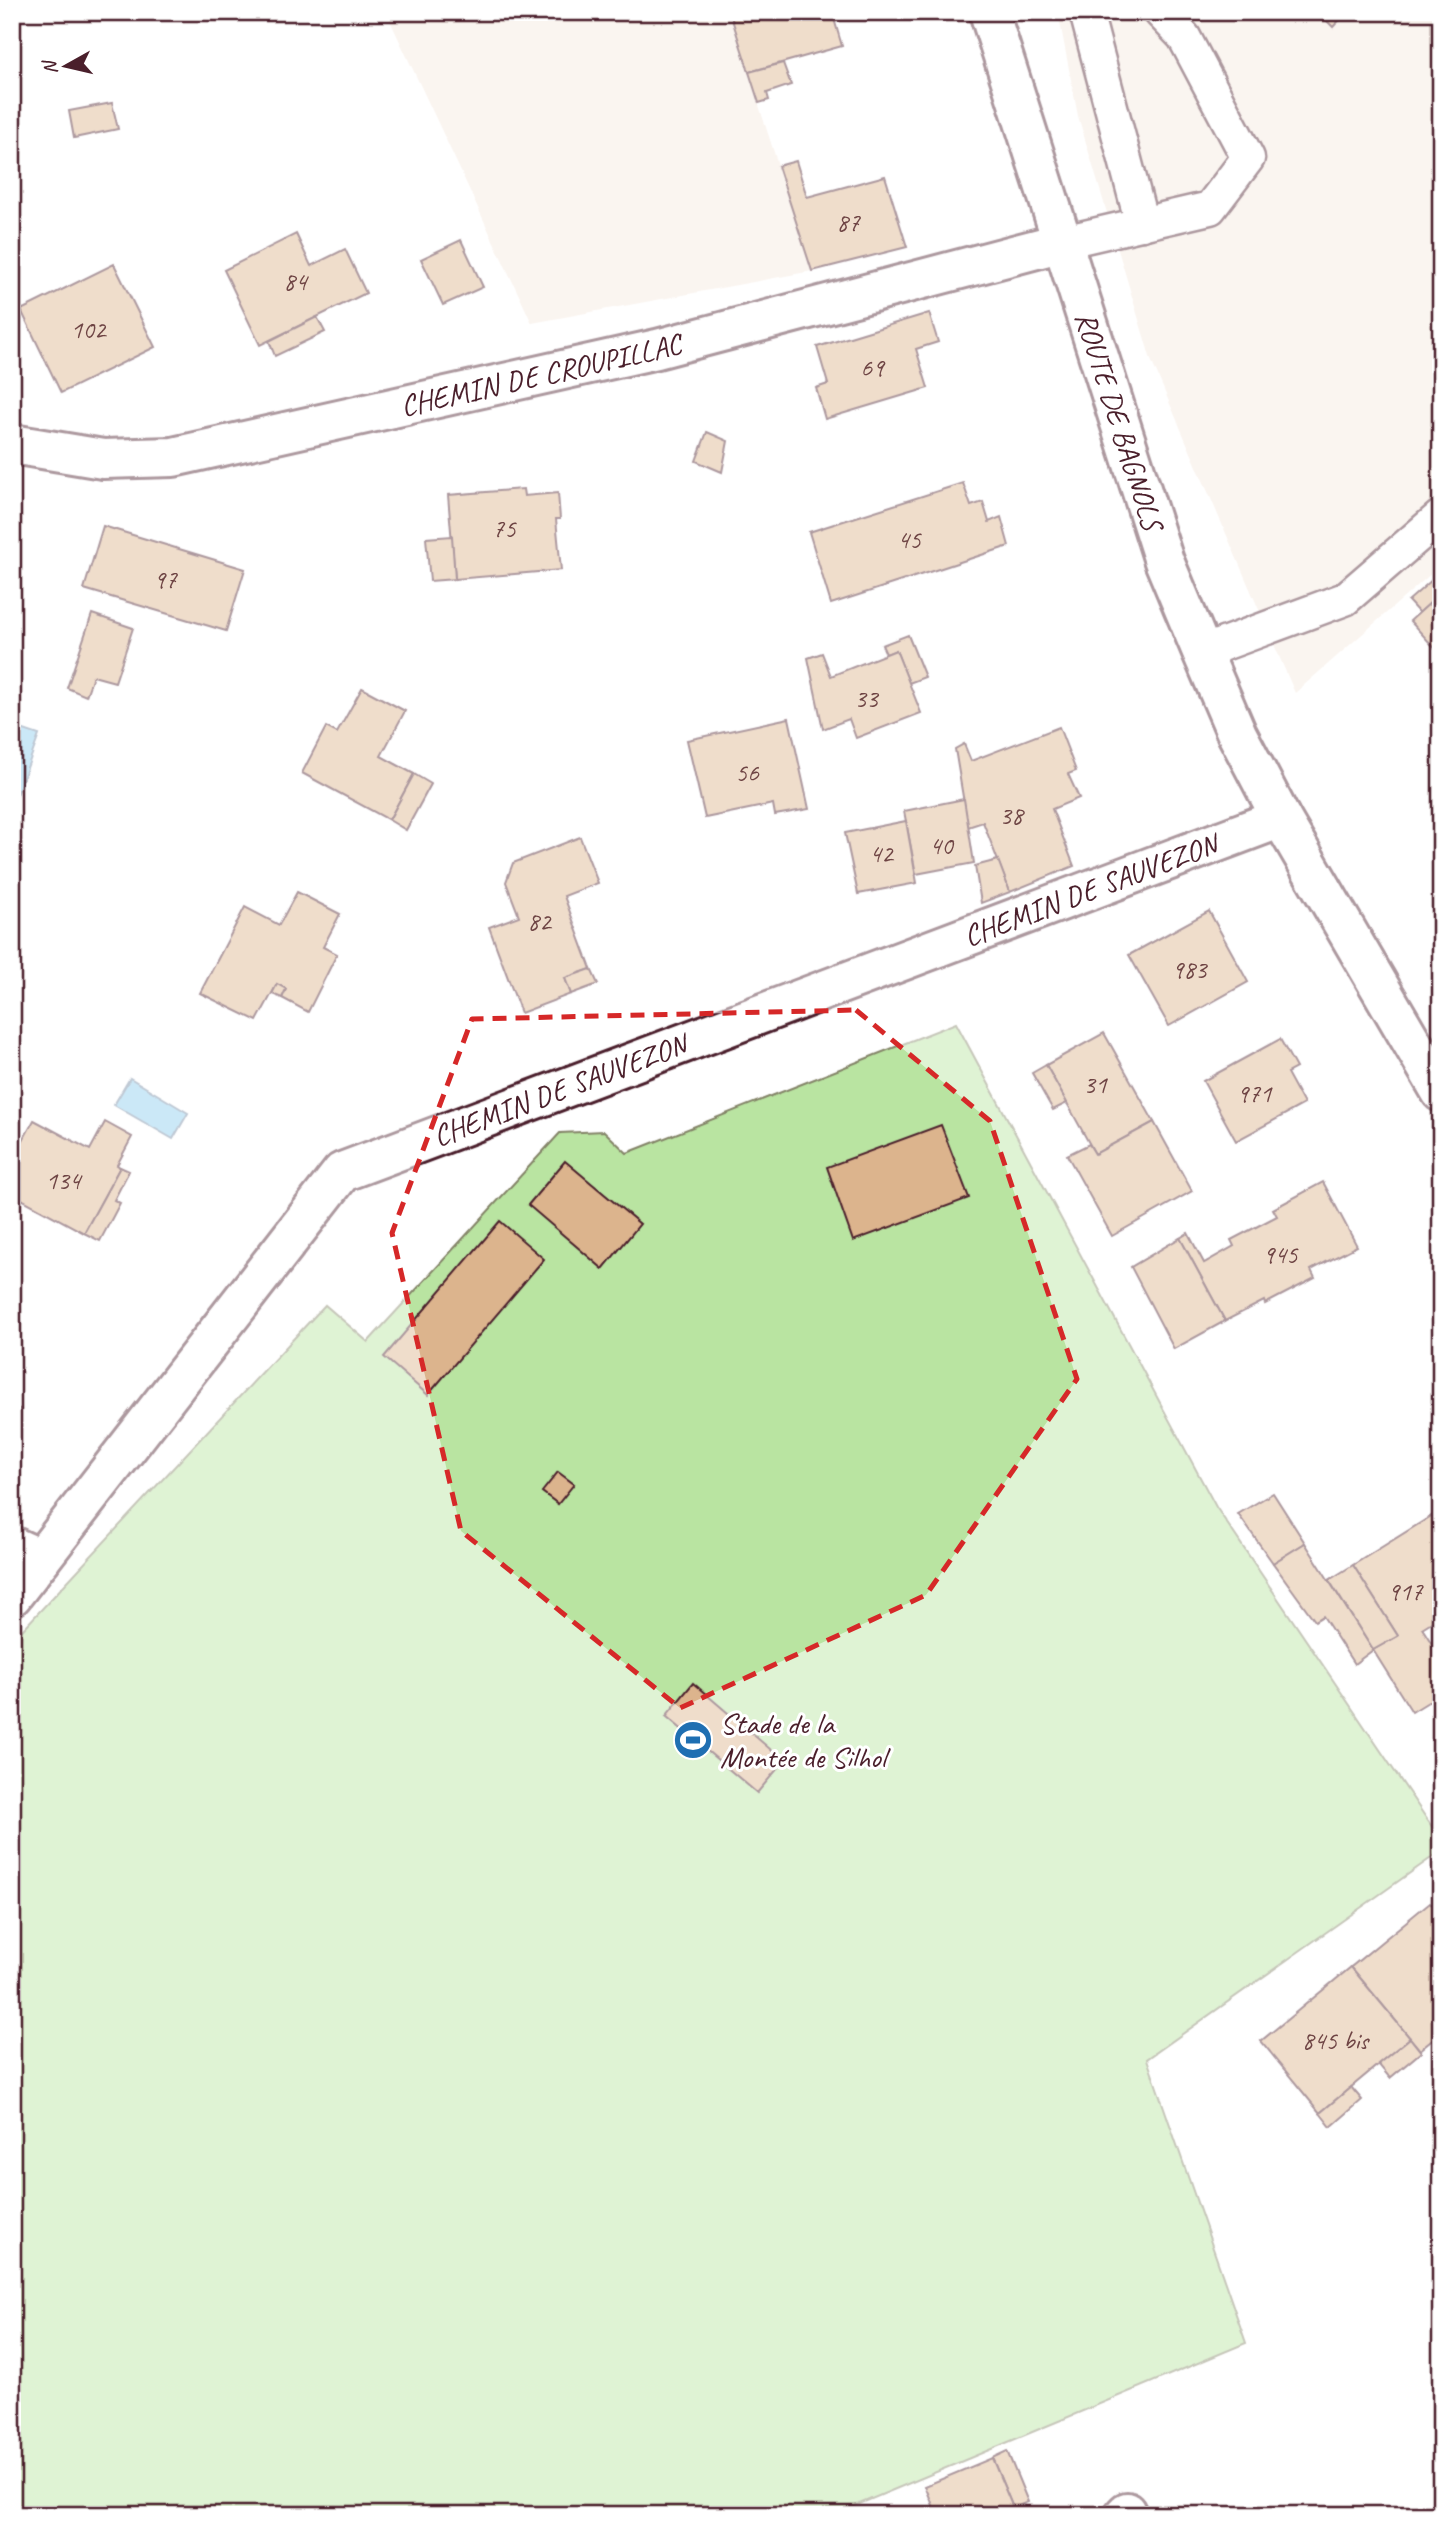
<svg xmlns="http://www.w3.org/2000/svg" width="1453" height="2527" font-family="Caveat,sans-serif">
  <rect width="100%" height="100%" fill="#fff"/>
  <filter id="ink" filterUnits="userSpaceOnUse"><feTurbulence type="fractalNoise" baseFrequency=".0143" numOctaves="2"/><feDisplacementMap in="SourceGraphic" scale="14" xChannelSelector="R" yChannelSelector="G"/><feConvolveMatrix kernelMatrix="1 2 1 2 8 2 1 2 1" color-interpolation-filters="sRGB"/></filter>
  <g filter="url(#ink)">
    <!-- built -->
    <g fill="#f4e8dd">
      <polygon points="386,12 729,12 812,271 532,323"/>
      <polygon points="1058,12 1441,12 1441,565 1295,693 1151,360 1078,116"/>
    </g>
    <!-- green -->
    <polygon fill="#b9e4a1" stroke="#828266" stroke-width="2" points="956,1023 1216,1507 1441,1840 1441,1851 1147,2059 1246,2343 833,2515 12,2515 12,1641 325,1305 368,1342 560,1133 604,1131 627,1153"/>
    <!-- water -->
    <g fill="#8dcdee" stroke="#7287a0" stroke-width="2">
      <polygon points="12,726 39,735 12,809"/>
      <polygon points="130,1078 188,1113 173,1139 114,1105"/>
    </g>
    <!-- building -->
    <g fill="#dcb48d" stroke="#4a1f2b" stroke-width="2">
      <polygon points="733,12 832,12 842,46 749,72 730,13"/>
      <polygon points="1318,12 1347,12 1333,27"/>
      <polygon points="783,63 791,85 767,93 769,100 759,103 749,72"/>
      <polygon points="112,103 118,129 74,138 69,111"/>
      <polygon points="796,161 807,197 885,176 907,247 812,271 778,166"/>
      <polygon points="296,234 311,266 345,249 366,293 260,345 224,270"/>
      <polygon points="461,240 483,287 443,305 421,259"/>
      <polygon points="114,264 155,347 61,393 21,310"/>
      <polygon points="929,313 938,342 916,349 928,388 825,419 816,388 828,384 817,347"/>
      <polygon points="317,317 325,332 275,356 269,341"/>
      <polygon points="707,432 728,441 722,472 696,461"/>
      <polygon points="963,483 971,506 983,502 989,522 1001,517 1009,546 831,604 809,532"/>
      <polygon points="523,489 524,496 558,493 560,519 556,519 561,570 455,579 448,495"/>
      <polygon points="103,526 245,569 226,631 84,589"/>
      <polygon points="452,536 455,579 430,581 426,538"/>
      <polygon points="1441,572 1441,593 1419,613 1408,601"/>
      <polygon points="1441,593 1441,655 1410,621"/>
      <polygon points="92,614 133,628 115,682 93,676 86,696 67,688"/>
      <polygon points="908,635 925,677 909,683 896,650 886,654 882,645"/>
      <polygon points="896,650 921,713 856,738 849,719 823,729 808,658 822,653 831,676"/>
      <polygon points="362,688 405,711 381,756 414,774 389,820 302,773 326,727 337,733"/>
      <polygon points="789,718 809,809 775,815 773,804 705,818 687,740"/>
      <polygon points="1059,727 1076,771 1068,774 1079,798 1052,809 1074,866 1010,892 983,822 968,827 955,749 964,744 971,761"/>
      <polygon points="414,774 431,784 406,830 389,820"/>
      <polygon points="964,799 974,863 916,874 904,811"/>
      <polygon points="906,821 917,883 858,894 845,833"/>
      <polygon points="580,837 598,883 564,896 591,969 565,978 571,994 521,1013 489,927 519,916 506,882 513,863"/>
      <polygon points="998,860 1010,892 981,903 975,866"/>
      <polygon points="297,892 340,914 323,947 337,954 308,1012 282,998 286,989 277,984 257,1021 200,993 245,907 279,925"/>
      <polygon points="1209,911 1248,982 1169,1026 1129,955"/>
      <polygon points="591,969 598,984 571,994 565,978"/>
      <polygon points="277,984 286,989 282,998 272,994"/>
      <polygon points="1104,1033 1154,1122 1095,1154 1046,1065"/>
      <polygon points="1280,1039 1296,1068 1287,1073 1304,1104 1236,1141 1203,1081"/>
      <polygon points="1046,1065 1067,1103 1053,1110 1032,1073"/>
      <polygon points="34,1120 90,1150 105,1122 132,1137 117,1165 120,1167 84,1233 12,1194 12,1160"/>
      <polygon points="1154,1122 1192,1191 1112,1236 1067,1155 1089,1144 1095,1154"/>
      <polygon points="941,1125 969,1198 853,1241 827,1167"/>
      <polygon points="565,1161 640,1224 603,1269 528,1205"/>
      <polygon points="120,1167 129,1171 114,1200 120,1203 100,1241 84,1233"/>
      <polygon points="1323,1182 1357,1246 1311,1270 1315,1278 1265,1304 1264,1301 1225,1321 1180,1238 1188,1233 1204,1263 1234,1246 1231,1240 1277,1216 1273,1209"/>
      <polygon points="500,1221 544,1259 428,1395 384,1357"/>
      <polygon points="1180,1238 1225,1321 1174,1349 1131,1267"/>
      <polygon points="12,1406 20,1409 12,1428"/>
      <polygon points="558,1472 574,1484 558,1504 542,1492"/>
      <polygon points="1273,1493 1305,1543 1273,1563 1238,1514"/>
      <polygon points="1441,1510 1441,1616 1422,1628 1441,1658 1441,1694 1412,1712 1373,1650 1398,1636 1353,1565"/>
      <polygon points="1305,1543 1373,1650 1354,1664 1323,1616 1315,1621 1273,1563"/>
      <polygon points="1353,1565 1398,1636 1373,1650 1329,1580"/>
      <polygon points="693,1683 784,1761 757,1793 666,1716"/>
      <polygon points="1430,1902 1441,1914 1441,2033 1420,2050 1351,1967"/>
      <polygon points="1351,1967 1410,2038 1320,2113 1261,2041"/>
      <polygon points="1410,2038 1421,2052 1390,2078 1378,2064"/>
      <polygon points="1351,2087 1362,2100 1331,2127 1320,2113"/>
      <polygon points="1007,2451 1028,2502 1013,2508 992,2458"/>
      <polygon points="992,2458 1016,2515 937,2515 925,2486"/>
    </g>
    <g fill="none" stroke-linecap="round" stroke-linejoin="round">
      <!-- lane casing -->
      <g stroke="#4a1f2b" stroke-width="37">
        <g id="lane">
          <polyline points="1086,12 1142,224"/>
          <polyline points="1063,242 1210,208 1248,158 1184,37 1160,12"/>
          <polyline points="1202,652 1345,599 1441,516"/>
        </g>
      </g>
      <!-- street casing -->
      <g stroke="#4a1f2b" stroke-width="44">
        <g id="street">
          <path id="s1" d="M12,444L103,459L173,457L657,349L1063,242"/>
          <polyline points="12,1546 41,1559"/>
          <path id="s2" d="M12,1596L342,1172L1281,818"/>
          <polyline points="1124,2515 1127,2512"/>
        </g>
      </g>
      <!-- secondary casing -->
      <g stroke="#4a1f2b" stroke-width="44">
        <g id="secondary">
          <path id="s3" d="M989,12L1164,561L1202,652L1237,734L1281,818L1441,1092"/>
        </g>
      </g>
      <!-- lane -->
      <use href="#lane" stroke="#fff" stroke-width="32"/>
      <!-- street -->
      <use href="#street" stroke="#fff" stroke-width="38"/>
      <!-- secondary -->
      <use href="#secondary" stroke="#fff" stroke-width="38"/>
    </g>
  </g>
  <!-- marked area -->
  <path d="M0 0H1453V2527H0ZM856,1010L990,1121L1077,1379L926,1595L680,1708L461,1531L392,1233L472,1019Z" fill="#fff" fill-opacity=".55" fill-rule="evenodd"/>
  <path fill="none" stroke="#d62828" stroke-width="5" stroke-dasharray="14 9" stroke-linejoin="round" d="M856,1010L990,1121L1077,1379L926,1595L680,1708L461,1531L392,1233L472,1019Z"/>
  <!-- icons -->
  <defs>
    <g id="stadium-disc" transform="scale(2.0125)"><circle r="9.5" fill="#1f6fb2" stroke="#fff"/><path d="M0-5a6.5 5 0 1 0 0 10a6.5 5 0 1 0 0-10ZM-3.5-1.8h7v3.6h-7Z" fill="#fff"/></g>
  </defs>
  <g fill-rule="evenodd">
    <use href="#stadium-disc" x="693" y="1740"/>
  </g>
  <g text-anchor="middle" stroke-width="6" stroke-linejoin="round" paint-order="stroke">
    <!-- number labels -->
    <g font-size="26" fill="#6e4444">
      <text x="848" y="231">87</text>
      <text x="295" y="290">84</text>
      <text x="88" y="338">102</text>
      <text x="872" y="376">69</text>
      <text x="504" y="537">75</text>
      <text x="909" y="548">45</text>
      <text x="165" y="588">97</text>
      <text x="866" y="707">33</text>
      <text x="747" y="781">56</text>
      <text x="1011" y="824">38</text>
      <text x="941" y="854">40</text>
      <text x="881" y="862">42</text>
      <text x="539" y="930">82</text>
      <text x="1189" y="978">983</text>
      <text x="1095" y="1093">31</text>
      <text x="1254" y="1102">971</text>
      <text x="63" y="1189">134</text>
      <text x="1280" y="1263">945</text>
      <text x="1405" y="1600">917</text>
      <text x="1335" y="2049">845 bis</text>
    </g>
    <!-- street labels -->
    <g font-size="30" fill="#4a1f2b" stroke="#fff">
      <text dy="10" stroke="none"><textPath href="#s1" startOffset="539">CHEMIN DE CROUPILLAC</textPath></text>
      <text dy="10" stroke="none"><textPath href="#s3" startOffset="429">ROUTE DE BAGNOLS</textPath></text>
      <text dy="10" stroke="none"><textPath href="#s2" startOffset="1337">CHEMIN DE SAUVEZON</textPath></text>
      <text dy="10" stroke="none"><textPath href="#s2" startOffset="770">CHEMIN DE SAUVEZON</textPath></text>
    </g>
    <!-- poi labels -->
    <g font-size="30" fill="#4a1f2b" stroke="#fff" text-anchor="start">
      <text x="720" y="1733">Stade de la<tspan x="720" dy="34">Montée de Silhol</tspan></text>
    </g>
  </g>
  <!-- margin -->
  <rect width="1453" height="2527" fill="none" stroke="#fff" stroke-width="42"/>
  <rect x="21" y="21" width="1411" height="2485" fill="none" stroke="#4a1f2b" stroke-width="2.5" filter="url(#ink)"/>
  <!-- north arrow -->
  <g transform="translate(66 66) rotate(262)" stroke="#ffffff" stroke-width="5" paint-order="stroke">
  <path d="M0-5L12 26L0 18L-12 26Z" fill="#4a1f2b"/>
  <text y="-10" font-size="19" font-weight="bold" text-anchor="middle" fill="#4a1f2b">N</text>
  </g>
</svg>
